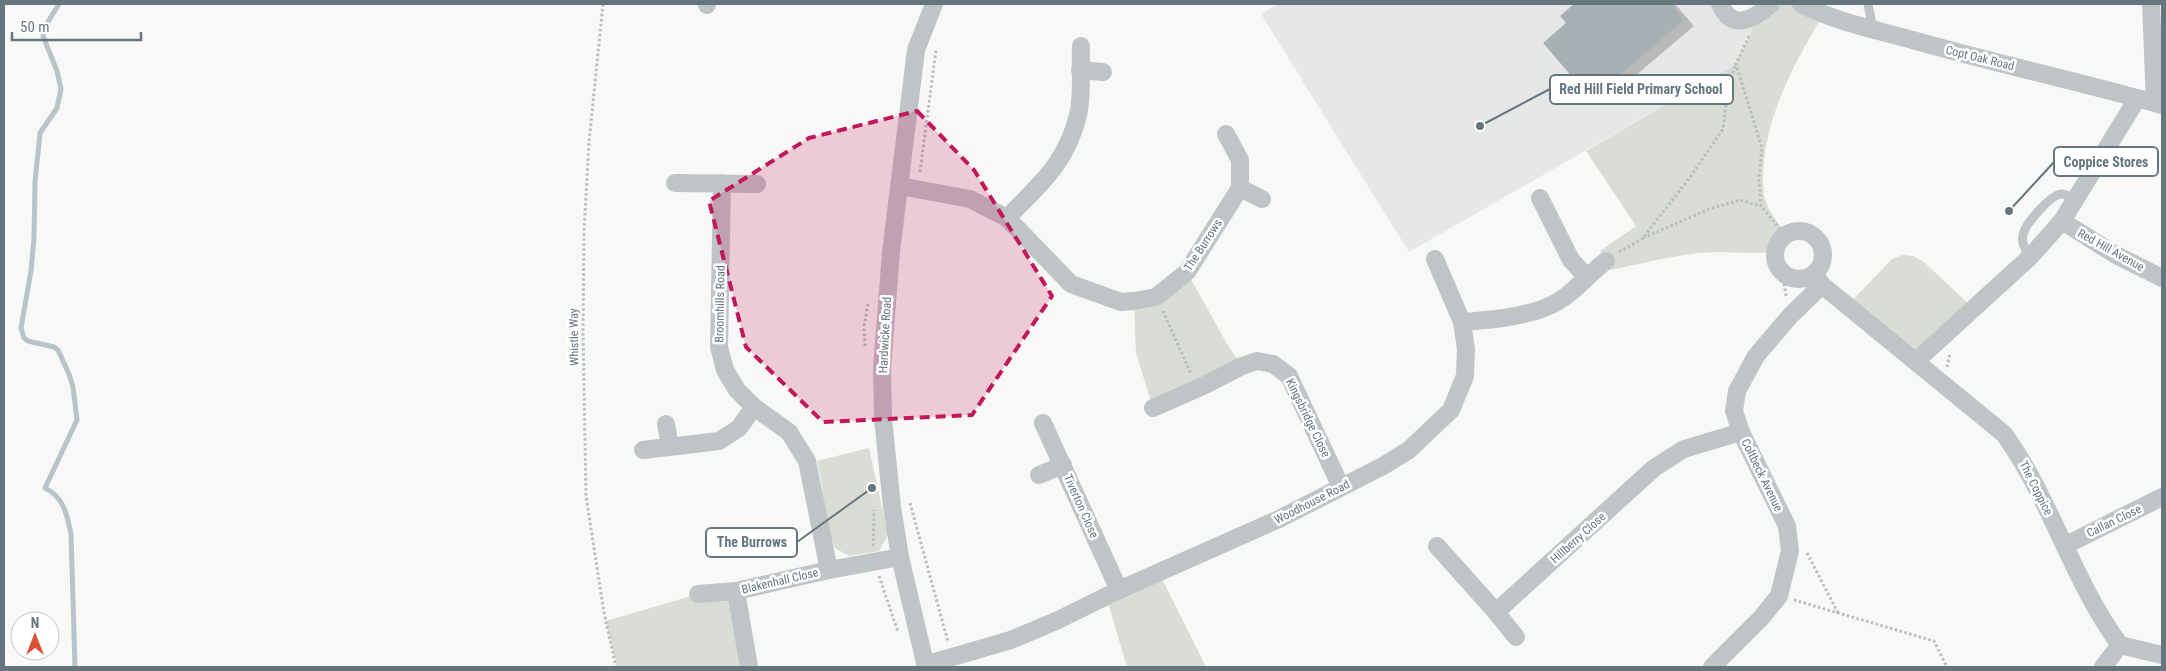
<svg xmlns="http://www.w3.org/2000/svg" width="2166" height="671" font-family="'Roboto Condensed',sans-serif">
  <rect width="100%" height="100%" fill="#f8f8f6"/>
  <!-- built -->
  <polygon fill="#e6e8e7" points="1278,4 1720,4 1723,11 1759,15 1736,64 1409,252 1261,14"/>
  <!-- green -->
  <g fill="#d9ddd5">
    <path d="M1771,4H1801L1823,15C1795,63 1771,105 1764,160C1763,173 1762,186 1765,199C1769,215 1779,221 1785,235L1779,240L1774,252C1754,254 1735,252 1716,252C1681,253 1645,263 1611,270L1600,251L1636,226L1586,151L1736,64L1759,15Z"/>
    <polygon points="1903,255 1913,256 1924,262 1973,308 1916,361 1847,306 1892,259"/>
    <polygon points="1187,272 1227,344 1242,366 1153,408 1136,353 1134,301"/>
    <polygon points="869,448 888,535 879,551 849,556 835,548 826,524 822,485 817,461"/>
    <polygon points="1159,573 1206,667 1127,667 1106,596"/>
    <polygon points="736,591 748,664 734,667 617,667 606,621 698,594"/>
  </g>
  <!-- shadow -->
  <polygon fill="#0003" points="1576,4 1675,4 1694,26 1602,104 1592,98 1545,44 1568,23 1562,16"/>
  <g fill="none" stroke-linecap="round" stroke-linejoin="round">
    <!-- stream -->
    <path stroke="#b8c5c8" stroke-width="5" d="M59,4L46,25L43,36L57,71L61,89L57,108L40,133L35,182L34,238L31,271L21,328L24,338L28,341L54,347L58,350L69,374L73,387L77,420L45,488C64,497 67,515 71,534L75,667"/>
  </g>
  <!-- building -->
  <polygon fill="#a7b0b5" points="1574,4 1671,4 1684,20 1591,99 1543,43 1566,23 1560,16"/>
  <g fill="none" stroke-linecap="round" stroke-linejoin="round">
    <!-- path -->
    <g stroke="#babdbf" stroke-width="3" stroke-dasharray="2.5 2.5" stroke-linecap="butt">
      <polyline points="603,4 589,142 584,232 583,331 586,496 604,613 616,667"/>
      <polyline points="1749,36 1736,64 1762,148 1759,178 1761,206 1785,235"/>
      <polyline points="920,172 936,50"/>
      <polyline points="1643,238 1709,209 1740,200 1761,206"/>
      <polyline points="1619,252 1642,239 1691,176 1723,129 1728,86 1736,64"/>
      <path d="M1786,296L1784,282C1781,279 1775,275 1773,271C1767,259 1768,236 1782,229C1810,214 1830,236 1827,264"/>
      <polyline points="1163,311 1191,374"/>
      <polyline points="865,346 864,327 868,303"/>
      <polyline points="1947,367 1950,354"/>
      <polyline points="910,503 948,642"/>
      <polyline points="873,546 874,510"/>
      <polyline points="1807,553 1838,613"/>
      <polyline points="879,576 898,632"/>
      <polyline points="1794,600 1934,641 1947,667"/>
    </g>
    <!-- service -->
    <g stroke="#bfc4c7" stroke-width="9">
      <polyline points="1868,4 1873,29"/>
      <path d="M2030,257C2026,250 2021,244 2023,235C2025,224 2051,194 2062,194C2067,194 2072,198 2076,200"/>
    </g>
    <!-- minor -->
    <g stroke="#bfc4c7" stroke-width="18">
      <path d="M1720,4C1732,32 1754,19 1771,4"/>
      <path d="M1801,4C1834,21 1872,29 1909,39C1993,63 2078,81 2162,105"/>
      <polyline points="2151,4 2155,103"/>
      <polyline points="707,5 707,4"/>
      <polyline points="1080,70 1103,72"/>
      <polyline points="675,183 757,184"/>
      <polyline points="722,183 719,347 725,370 737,390 754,407 789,432 807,461 829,570"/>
      <polyline points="900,186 970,199 1007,218 1071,284 1121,302 1134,301 1156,297 1187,272 1240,188 1240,160 1226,134"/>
      <polyline points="1240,188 1262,199"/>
      <polyline points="1540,198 1571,260 1586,276"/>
      <path d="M1007,218C1040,184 1066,164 1078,115C1083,97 1080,65 1081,46"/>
      <polyline points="2062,221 2116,255 2162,278"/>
      <circle cx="1799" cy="255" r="24"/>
      <polyline points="1435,259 1462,322"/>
      <path d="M1815,274L1822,285L2004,434C2051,499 2072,580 2120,645"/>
      <polyline points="1916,361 2030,257 2062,221 2137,99"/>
      <polyline points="1153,408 1203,386 1242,366 1257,361 1273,364 1289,376 1341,487"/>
      <polyline points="1043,423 1119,590"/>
      <polyline points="666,424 670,446"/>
      <polyline points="643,450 719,441 739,428 754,407"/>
      <polyline points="1039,475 1063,465"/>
      <polyline points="2066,545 2162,497"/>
      <polyline points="1437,546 1496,612 1654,468 1684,449 1741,432"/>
      <polyline points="698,594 736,591"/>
      <polyline points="1496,612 1516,637"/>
      <polyline points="2120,645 2162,655"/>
      <path d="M925,665L1011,640L1056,621L1119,590L1279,519L1383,466L1409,450L1451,410L1465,376L1466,349L1462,322C1487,320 1526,317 1549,306C1571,297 1587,275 1606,261"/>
      <polyline points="749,667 736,591 829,570 900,557"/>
      <polyline points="926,667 900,557 892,507 883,418 882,368 891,252 916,50 934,4"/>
      <polyline points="1712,667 1761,618 1779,596 1790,551 1787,526 1741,432 1734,411 1737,391 1756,356 1791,315 1822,285"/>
      <polyline points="2103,667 2120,645"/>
    </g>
  </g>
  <!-- marked area -->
  <path fill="#c2185b" fill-opacity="0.2" stroke="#c2185b" stroke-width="4" stroke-dasharray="10 6" stroke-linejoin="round" d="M917,111L974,170L1052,296L972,415L823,422L746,347L709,201L809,138Z"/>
  <g text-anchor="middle" stroke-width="5" stroke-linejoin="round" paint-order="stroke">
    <!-- street labels -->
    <g font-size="12" fill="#65767f" stroke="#fff">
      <text transform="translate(1980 58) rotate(14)" y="4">Copt Oak Road</text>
      <text transform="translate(1203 245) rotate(-57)" y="4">The Burrows</text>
      <text transform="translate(2111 250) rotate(29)" y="4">Red Hill Avenue</text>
      <text transform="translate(720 304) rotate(-89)" y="4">Broomhills Road</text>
      <text transform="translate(885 335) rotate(-87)" y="4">Hardwicke Road</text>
      <text transform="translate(574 337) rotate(-91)" y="4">Whistle Way</text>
      <text transform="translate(1308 418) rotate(64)" y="4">Kingsbridge Close</text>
      <text transform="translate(1762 475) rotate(64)" y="4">Coltbeck Avenue</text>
      <text transform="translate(2036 488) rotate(63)" y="4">The Coppice</text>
      <text transform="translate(1312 502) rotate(-27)" y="4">Woodhouse Road</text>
      <text transform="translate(1081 506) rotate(66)" y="4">Tiverton Close</text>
      <text transform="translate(2114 521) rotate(-26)" y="4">Callan Close</text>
      <text transform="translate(1578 538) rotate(-42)" y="4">Hillberry Close</text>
      <text transform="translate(780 581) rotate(-13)" y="4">Blakenhall Close</text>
    </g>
  </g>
  <!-- callouts -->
  <path fill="none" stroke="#65767f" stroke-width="2" d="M1480 126L1550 89M2009 211L2054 162M872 488L797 542"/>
  <g fill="#65767f" stroke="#fff" stroke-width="2">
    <circle cx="1480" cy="126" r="5"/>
    <circle cx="2009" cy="211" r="5"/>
    <circle cx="872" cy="488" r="5"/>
  </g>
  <g fill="#fff" stroke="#65767f" stroke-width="2">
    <rect x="1550" y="75" width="183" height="29" rx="5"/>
    <rect x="2054" y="147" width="104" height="29" rx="5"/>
    <rect x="706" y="528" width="91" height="29" rx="5"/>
  </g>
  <g font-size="14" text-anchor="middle" font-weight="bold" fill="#65767f">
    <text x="1641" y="94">Red Hill Field Primary School</text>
    <text x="2106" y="167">Coppice Stores</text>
    <text x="752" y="547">The Burrows</text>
  </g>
  <!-- border -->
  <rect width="2166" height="671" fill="none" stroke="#65767f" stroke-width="10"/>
  <!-- north arrow -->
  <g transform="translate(35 636)"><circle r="24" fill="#ffffff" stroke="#c1c8cc"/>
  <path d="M0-4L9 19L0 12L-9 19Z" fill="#da5035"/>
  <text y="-8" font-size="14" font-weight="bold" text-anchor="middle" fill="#65767f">N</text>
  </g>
  <!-- scale -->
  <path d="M12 32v8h129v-8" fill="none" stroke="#65767f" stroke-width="2.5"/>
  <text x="20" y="32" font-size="15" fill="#65767f" stroke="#ffffff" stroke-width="4" paint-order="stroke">50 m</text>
</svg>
